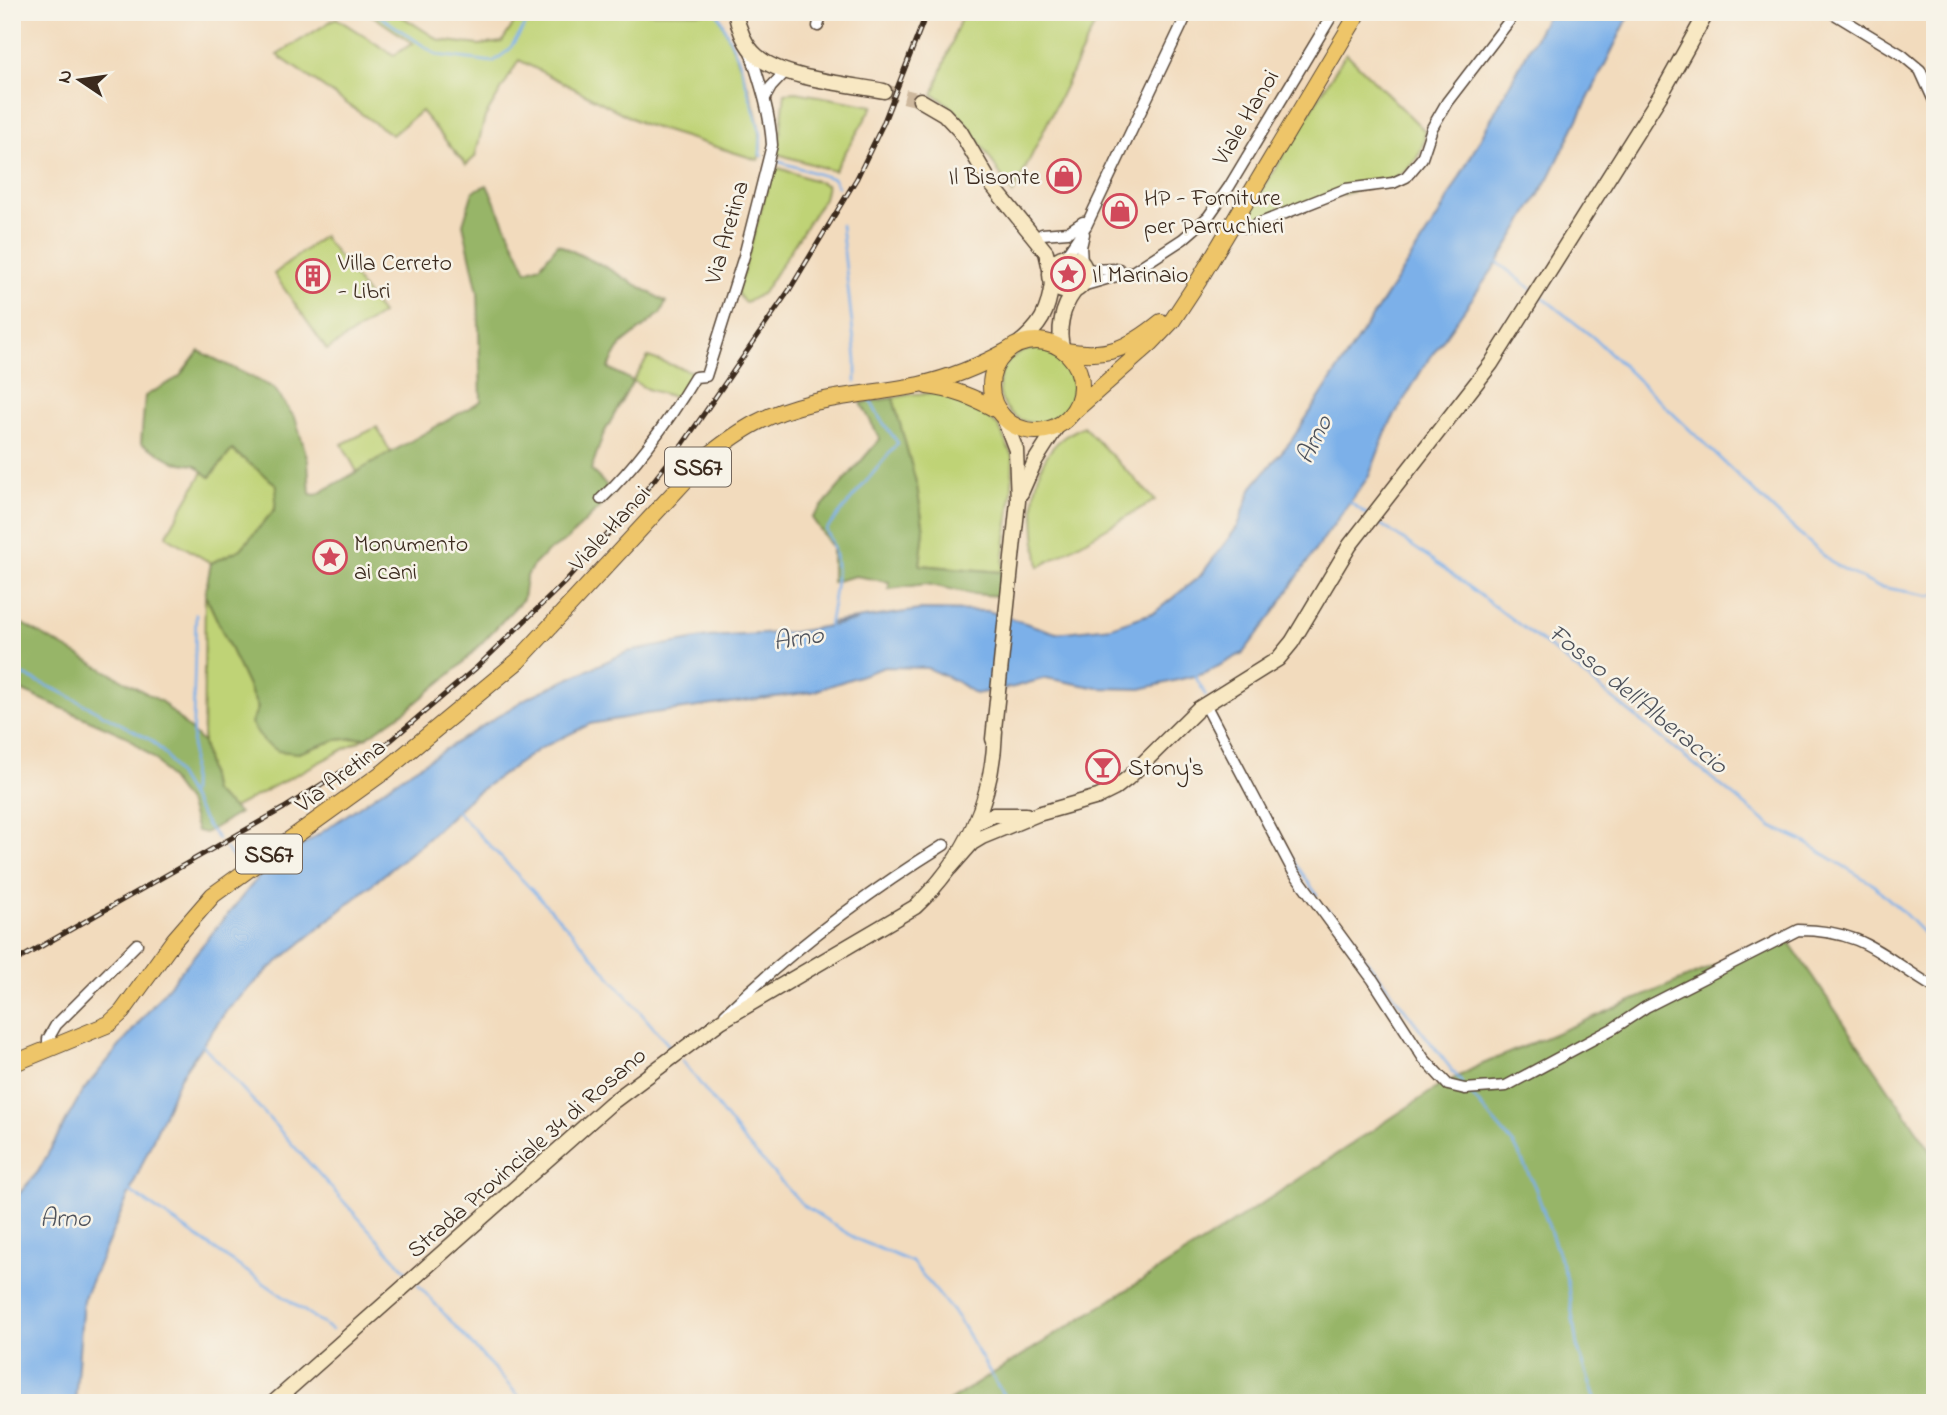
<svg xmlns="http://www.w3.org/2000/svg" width="1947" height="1415" font-family="'Indie Flower',sans-serif">
  <rect width="100%" height="100%" fill="#f7f3e8"/>
  <filter id="ink" filterUnits="userSpaceOnUse"><feTurbulence type="fractalNoise" baseFrequency=".0143" numOctaves="2"/><feDisplacementMap in="SourceGraphic" scale="14" xChannelSelector="R" yChannelSelector="G"/><feConvolveMatrix kernelMatrix="1 2 1 2 8 2 1 2 1" color-interpolation-filters="sRGB"/></filter>
  <filter id="wash" filterUnits="userSpaceOnUse"><feTurbulence type="fractalNoise" baseFrequency=".00686" numOctaves="4" result="noise"/><feDisplacementMap in="SourceGraphic" scale="28" xChannelSelector="R" yChannelSelector="G"/><feGaussianBlur stdDeviation="1.57" result="paint"/><feColorMatrix in="noise" values="0 0 0 0 0 0 0 0 0 0 0 0 0 0 0 0 0 1.4 0 .05"/><feComposite in="paint" operator="in"/></filter>
  <g filter="url(#wash)">
    <rect width="100%" height="100%" fill="#f2dbbd"/>
    <!-- green -->
    <g fill="#bfd376" stroke="#7d7e4a" stroke-width="2">
      <path d="M367,12H395L439,40L479,45L502,42L521,12L718,13C732,46 771,128 758,160L643,124L519,60L485,117L475,157L466,165L421,111L392,135L277,55L336,18L394,55L413,43Z"/>
      <path d="M963,12H1101L1013,194C995,168 962,106 933,95Z"/>
      <path d="M1346,53L1425,131C1424,155 1412,168 1392,179L1250,224L1243,221Z"/>
      <polygon points="796,92 873,106 834,171 778,154 785,93"/>
      <polygon points="779,168 827,185 824,198 763,293 745,303 737,293 772,171"/>
      <polygon points="323,236 382,314 327,350 274,274"/>
      <circle cx="1036" cy="386" r="37"/>
      <polygon points="648,357 696,373 681,399 647,389 633,381"/>
      <polygon points="944,393 976,407 999,427 1013,458 1012,492 1002,572 920,565 924,531 917,486 893,398 913,394"/>
      <path d="M1083,426L1155,500L1039,567C1033,526 1025,465 1064,437C1070,433 1077,430 1083,426Z"/>
      <polygon points="377,427 391,453 357,472 342,444"/>
      <polygon points="232,450 277,485 275,509 241,549 211,563 166,536 203,472 210,477"/>
      <polygon points="205,594 258,708 298,753 336,740 367,737 233,808 213,792 203,743"/>
    </g>
    <!-- forest -->
    <g fill="#97b567" stroke="#697042" stroke-width="2">
      <polygon points="487,185 527,271 540,266 558,244 607,268 666,302 661,313 621,345 608,368 633,381 603,435 591,470 614,493 567,540 546,553 532,567 526,578 523,599 460,666 407,710 367,737 336,740 298,753 278,751 264,742 251,723 258,708 205,594 211,563 241,549 275,509 277,485 232,450 210,477 195,465 175,462 141,443 145,396 179,377 199,351 274,388 296,420 308,461 310,494 316,495 481,401 478,292 463,224 473,191"/>
      <polygon points="893,398 917,486 924,531 920,565 1002,572 998,596 974,594 926,584 889,589 889,582 856,576 832,582 832,547 812,518 880,439 861,403"/>
      <polygon points="12,618 162,702 203,743 213,792 239,813 205,833 197,831 189,805 156,760 126,736 25,692 12,684"/>
      <polygon points="1785,936 1935,1157 1935,1403 946,1403 1208,1239 1438,1087 1478,1066"/>
    </g>
    <!-- water -->
    <polygon fill="#7cb0e9" stroke="#5c6d84" stroke-width="2" points="1549,12 1631,12 1549,178 1498,262 1423,368 1388,427 1369,476 1316,549 1275,611 1243,653 1206,673 1141,689 1098,688 1046,678 1014,687 975,694 956,681 927,668 885,667 812,692 646,714 590,724 539,749 472,796 426,840 268,970 227,1010 180,1077 83,1300 75,1403 12,1403 12,1253 18,1195 38,1172 82,1092 260,875 403,776 527,698 627,652 708,637 794,632 857,621 829,623 920,610 988,611 1056,633 1111,627 1155,612 1200,576 1238,526 1252,487 1291,441 1439,215"/>
    <g fill="none" stroke-linecap="round" stroke-linejoin="round">
      <!-- stream -->
      <g stroke="#7cb0e9" stroke-width="2.5">
        <polyline points="374,12 437,55 493,62 509,50 534,12"/>
        <polyline points="713,12 718,13 739,60 761,134 760,155 762,156"/>
        <polyline points="777,161 834,179 838,187"/>
        <polyline points="841,225 856,360 856,382"/>
        <polyline points="1497,262 1533,290"/>
        <polyline points="1541,296 1594,338 1780,516 1832,563 1876,586 1931,596 1935,594"/>
        <polyline points="1348,501 1368,515"/>
        <polyline points="1376,521 1434,561 1549,647 1772,827 1803,841 1871,883 1901,910 1935,945"/>
        <path d="M829,627C834,593 844,561 826,530L898,443L879,417L869,398"/>
        <polyline points="12,670 61,692 151,740 166,755 206,824 218,839"/>
        <polyline points="1194,674 1206,696"/>
        <polyline points="191,792 196,614"/>
        <polyline points="453,807 571,931 671,1048"/>
        <polyline points="225,848 239,865"/>
        <polyline points="1289,854 1317,895"/>
        <polyline points="1327,909 1462,1083"/>
        <polyline points="202,1044 408,1273"/>
        <polyline points="682,1060 744,1141 803,1205 856,1239 912,1262 958,1318 1008,1403"/>
        <polyline points="1468,1091 1515,1146 1535,1187 1567,1279 1577,1346 1597,1403"/>
        <polyline points="127,1189 332,1330"/>
        <polyline points="418,1285 525,1403"/>
      </g>
    </g>
  </g>
  <g filter="url(#ink)">
    <g fill="none" stroke-linecap="round" stroke-linejoin="round">
      <!-- secondary-tunnel -->
      <polyline stroke="#cdb89d" stroke-width="14" stroke-dasharray="14 7" stroke-linecap="butt" points="884,91 920,100"/>
      <!-- street casing -->
      <g stroke="#564536" stroke-width="13">
        <g id="street">
          <polyline points="1831,12 1902,55 1920,70 1935,103"/>
          <polyline points="818,26 822,12"/>
          <polyline points="765,98 771,87 786,71"/>
          <polyline points="1233,224 1248,228 1346,189 1393,183 1406,177 1422,158 1432,128 1447,102 1516,12"/>
          <polyline points="1042,234 1068,232 1083,222"/>
          <polyline points="1066,255 1086,226 1188,12"/>
          <polyline points="1082,262 1081,247 1084,234"/>
          <polyline points="1086,270 1119,269"/>
          <polyline points="1082,286 1134,271 1183,239 1208,217 1229,187 1334,12"/>
          <path d="M601,499C639,463 668,422 695,377L706,376L744,256L772,145C770,111 759,80 749,48"/>
          <path d="M1205,704L1293,871L1373,980L1424,1059L1448,1085L1465,1089L1506,1086L1614,1028L1646,1007L1798,930C1866,930 1882,957 1935,988"/>
          <path d="M725,1014C792,950 865,894 944,845"/>
          <polyline points="48,1050 48,1039 56,1025 137,944"/>
        </g>
      </g>
      <!-- secondary casing -->
      <g stroke="#564536" stroke-width="17">
        <g id="secondary">
          <path d="M735,12C738,27 745,46 757,56C782,79 850,84 884,91"/>
          <polyline points="920,100 944,114 960,131 991,184 1046,252 1050,269"/>
          <circle cx="1068" cy="274" r="18"/>
          <path d="M1017,345C1041,326 1048,313 1052,283"/>
          <path d="M1063,350C1057,330 1062,308 1074,292"/>
          <polyline points="1021,493 1035,461 1058,425"/>
          <polyline points="993,739 1018,501 1016,450 1003,416"/>
          <polyline points="975,823 993,815 1026,815"/>
          <polyline points="950,868 972,843 982,837 1038,814 1098,797 1114,789 1128,778 1198,709 1278,659 1292,642 1350,545 1491,364 1663,91 1707,12"/>
          <path d="M273,1403L610,1104L721,1021L915,907C965,860 993,800 995,731"/>
        </g>
      </g>
      <!-- primary casing -->
      <g stroke="#564536" stroke-width="18">
        <g id="primary">
          <circle cx="1036" cy="386" r="45"/>
          <path d="M1065,351C1107,358 1128,349 1161,322"/>
          <path d="M927,386C954,389 975,398 999,411"/>
          <polyline points="1072,413 1151,343 1172,321 1199,280 1359,12"/>
          <path d="M12,1064L109,1024L122,1012L174,940L213,895L385,771L518,661L708,456C723,444 739,432 756,423C806,396 864,396 919,385C951,378 980,366 1009,350"/>
        </g>
      </g>
      <!-- street -->
      <use href="#street" stroke="#fff" stroke-width="10"/>
      <!-- secondary -->
      <use href="#secondary" stroke="#f8e8c3" stroke-width="14"/>
      <!-- primary -->
      <use href="#primary" stroke="#eec569" stroke-width="16"/>
      <!-- rail casing -->
      <g stroke="#3b2a1e" stroke-width="5">
        <polyline id="rail" points="12,963 284,808 390,741 476,668 564,583 633,506 683,444 790,289 857,178 883,124 927,12"/>
      </g>
      <!-- rail -->
      <use href="#rail" stroke="#f7f3e8" stroke-width="2.5" stroke-dasharray="8" stroke-linecap="butt"/>
    </g>
  </g>
  <!-- icons -->
  <defs>
    <g id="shop-ring" transform="scale(1.75)"><circle r="9.5" fill="#f7f3e8" stroke="#d1495b" stroke-width="1.5"/><path d="M-5-2.5h2.3a2.7 3.5 0 0 1 5.4 0H5L5.5 6h-11ZM-1.5-2.5h3a1.5 2.3 0 0 0-3 0Z" fill="#d1495b"/></g>
    <g id="sight-ring" transform="scale(1.75)"><circle r="9.5" fill="#f7f3e8" stroke="#d1495b" stroke-width="1.5"/><path d="M0-6L1.8-2.2L6-1.7L2.9 1.2L3.7 5.4L0 3.3L-3.7 5.4L-2.9 1.2L-6-1.7L-1.8-2.2Z" fill="#d1495b"/></g>
    <g id="building-ring" transform="scale(1.75)"><circle r="9.5" fill="#f7f3e8" stroke="#d1495b" stroke-width="1.5"/><path d="M-4-6H4V6H1V3H-1V6H-4ZM-2.5-4.3h1.7v1.8h-1.7ZM.8-4.3h1.7v1.8H.8ZM-2.5-1h1.7V.8h-1.7ZM.8-1h1.7V.8H.8Z" fill="#d1495b"/></g>
    <g id="bar-ring" transform="scale(1.75)"><circle r="9.5" fill="#f7f3e8" stroke="#d1495b" stroke-width="1.5"/><path d="M-6-5H6L.8 .8V4.5H3.5V6h-7V4.5H-.8V.8Z" fill="#d1495b"/></g>
  </defs>
  <g fill-rule="evenodd">
    <use href="#shop-ring" x="1064" y="176"/>
    <use href="#shop-ring" x="1120" y="211"/>
    <use href="#sight-ring" x="1068" y="274"/>
    <use href="#building-ring" x="313" y="276"/>
    <use href="#sight-ring" x="330" y="557"/>
    <use href="#bar-ring" x="1103" y="767"/>
  </g>
  <g text-anchor="middle" stroke-width="5" stroke-linejoin="round" paint-order="stroke">
    <!-- shield labels -->
    <g fill="#f7f3e8" stroke="#73665b" stroke-width="2">
      <rect x="665" y="447.5" width="66" height="39" rx="5"/>
      <rect x="236" y="834.5" width="66" height="39" rx="5"/>
    </g>
    <g font-size="23" font-weight="bold" fill="#3b2a1e">
      <text x="698" y="475">SS67</text>
      <text x="269" y="862">SS67</text>
    </g>
    <!-- street labels -->
    <g font-size="24" fill="#3b2a1e" stroke="#f7f3e8">
      <text transform="translate(1245 117) rotate(-59)" y="8">Viale Hanoi</text>
      <text transform="translate(726 232) rotate(-74)" y="8">Via Aretina</text>
      <text transform="translate(609 528) rotate(-47)" y="8">Viale Hanoi</text>
      <text transform="translate(340 775) rotate(-37)" y="8">Via Aretina</text>
      <text transform="translate(526 1152) rotate(-41)" y="8">Strada Provinciale 34 di Rosano</text>
    </g>
    <!-- poi labels -->
    <g font-size="24" fill="#3b2a1e" stroke="#f7f3e8" text-anchor="start">
      <text x="1040" y="184" text-anchor="end">Il Bisonte</text>
      <text x="1144" y="205">HP - Forniture<tspan x="1144" dy="28">per Parruchieri</tspan></text>
      <text x="338" y="270">Villa Cerreto<tspan x="338" dy="28">- Libri</tspan></text>
      <text x="1092" y="282">Il Marinaio</text>
      <text x="354" y="551">Monumento<tspan x="354" dy="28">ai cani</tspan></text>
      <text x="1128" y="775">Stony's</text>
    </g>
    <!-- water labels -->
    <g font-size="26" font-style="italic" fill="#4e525b" stroke="#f7f3e8">
      <text transform="translate(1313 439) rotate(-64)" y="9">Arno</text>
      <text transform="translate(798 637) rotate(-9)" y="9">Arno</text>
      <text transform="translate(1639 698) rotate(39)" y="9">Fosso dell'Alberaccio</text>
      <text x="65" y="1226">Arno</text>
    </g>
  </g>
  <!-- margin -->
  <rect width="1947" height="1415" fill="none" stroke="#f7f3e8" stroke-width="42"/>
  <!-- north arrow -->
  <g transform="translate(80 80) rotate(283)" stroke="#f7f3e8" stroke-width="5" paint-order="stroke">
  <path d="M0-5L12 26L0 18L-12 26Z" fill="#3b2a1e"/>
  <text y="-10" font-size="19" font-weight="bold" text-anchor="middle" fill="#3b2a1e">N</text>
  </g>
</svg>
